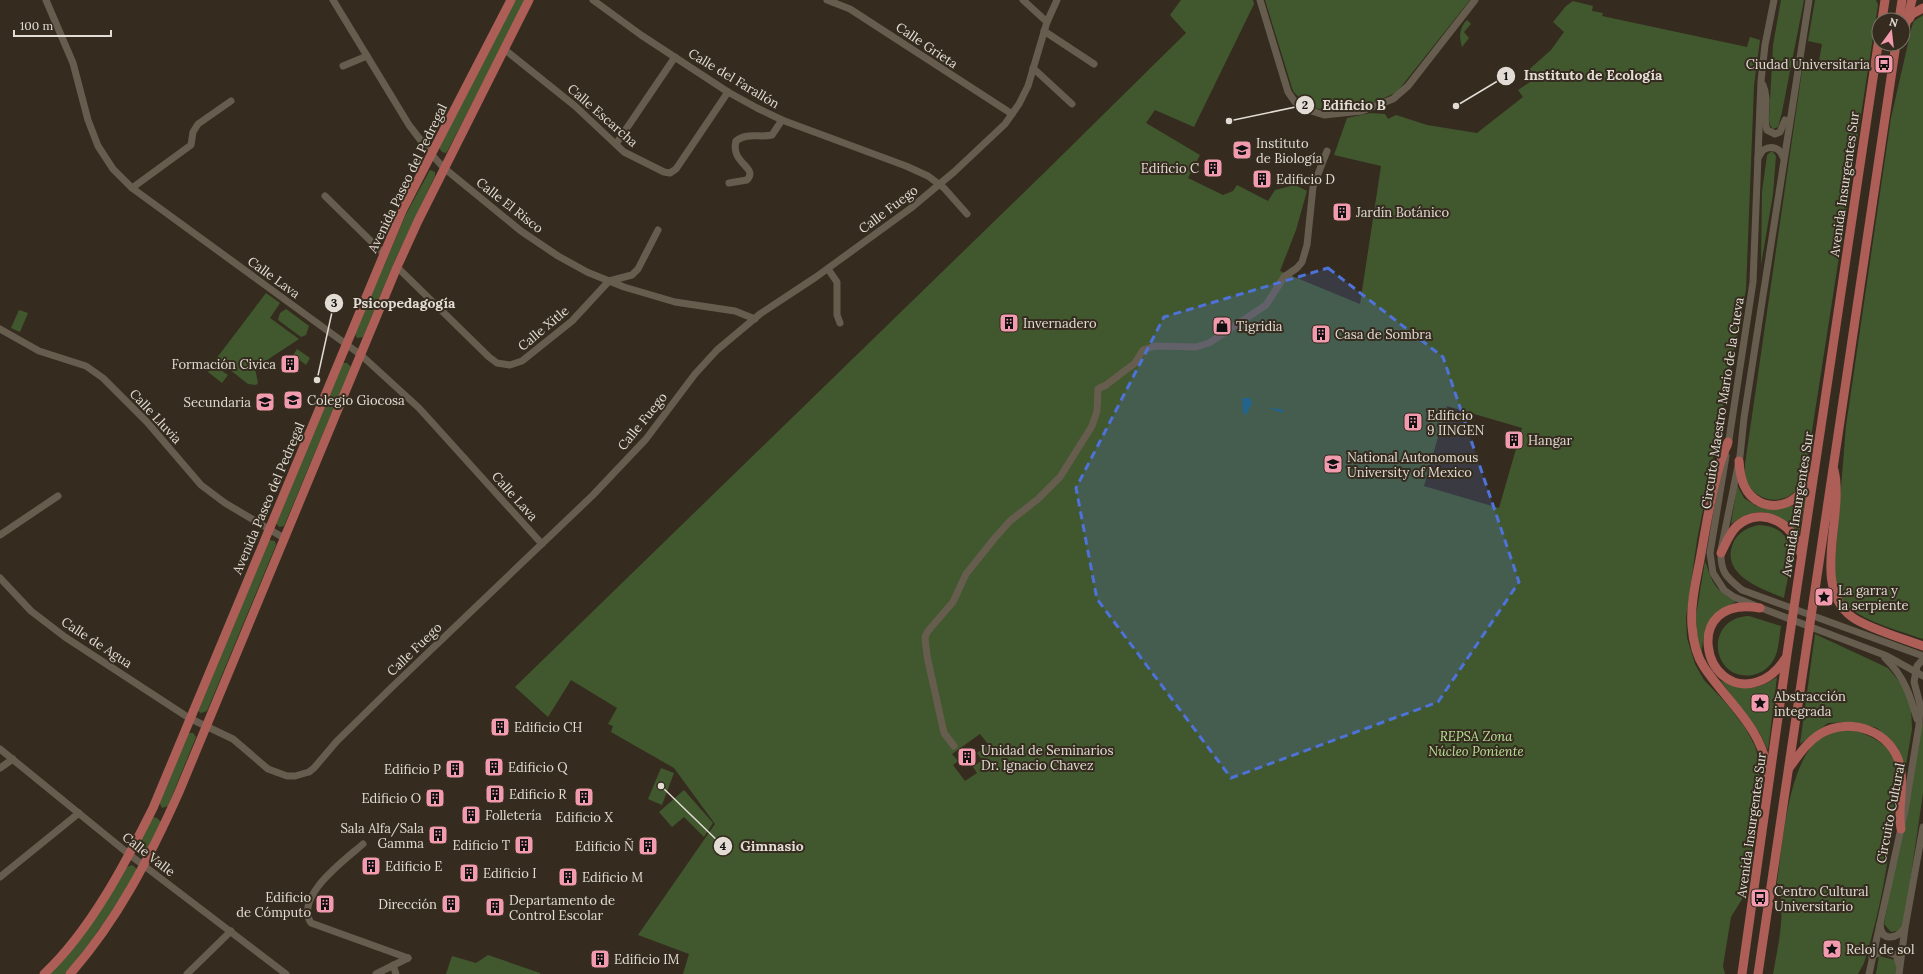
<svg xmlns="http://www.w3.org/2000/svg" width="1923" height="974" font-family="Lora,serif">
  <rect width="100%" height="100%" fill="#352c1f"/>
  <!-- green -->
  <g fill="#41582e" fill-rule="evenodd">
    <polygon points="515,0 526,0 448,150 446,153 442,152 439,148"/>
    <path d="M1181,0H1253L1254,4L1194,127L1155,110L1146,123L1200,155L1188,178L1223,195L1233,191L1237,185L1268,201L1275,190L1295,185L1307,191L1296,230L1280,271L1360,304L1381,166L1334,155L1347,118L1371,113L1385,114L1388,119L1396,115L1427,125L1477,133L1523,97L1518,90L1530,82L1524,74L1551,50L1564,32L1553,22L1566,6L1573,1L1593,6L1592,11L1603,13L1602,16L1747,47L1750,37L1760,40L1754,86L1746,290L1697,540L1686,618L1687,638L1695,664L1704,680L1727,704L1746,729L1755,746L1760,765L1759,808L1747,891L1731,917L1723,966L1725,974H683L689,954L638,935L715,824L674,768L611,732L613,726L608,724L617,708L571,680L548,717L515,687L1045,172L1186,33L1170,15ZM1447,406L1522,428L1499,508L1424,486ZM980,734L988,744L977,753L982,760L973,767L977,773L965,781L953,765L958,761L952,754Z"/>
    <polygon points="1265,0 1470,0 1397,92 1373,103 1347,109 1324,110 1314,108 1304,103 1293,91"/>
    <polygon points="1781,0 1804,0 1782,112 1778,127 1773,129 1770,125 1769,120 1773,45"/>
    <path d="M1815,0H1876L1878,5L1805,476C1797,503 1762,509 1747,483C1744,478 1745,470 1745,464L1803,64L1818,67L1822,44L1808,41Z"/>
    <path d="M1923,15V639C1903,632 1858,620 1845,603C1838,595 1837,585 1834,575L1846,426L1891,118L1912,26L1914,21Z"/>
    <path d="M1467,20L1471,24L1464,32L1469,38L1462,47C1459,37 1459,28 1467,20Z"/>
    <polygon points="1772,151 1776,156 1773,194 1761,265 1762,192 1767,155"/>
    <polygon points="430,170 435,172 435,176 395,260 363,337 357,338 355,334 406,214"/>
    <polygon points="266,293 280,303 270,318 299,339 255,368 258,383 256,385 248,384 216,359"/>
    <polygon points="286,309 309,326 306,335 301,337 278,320 280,313"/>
    <polygon points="19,310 28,313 20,332 11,328"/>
    <polygon points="297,349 310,358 306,365 293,355"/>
    <polygon points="343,363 347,363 351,367 284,526 279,527 276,523"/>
    <polygon points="213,365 228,375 222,383 208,372"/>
    <path d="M1737,485L1744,498L1756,506L1774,509L1796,505L1807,494L1799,534C1775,512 1761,503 1731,524Z"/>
    <path d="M1759,525C1803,527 1789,570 1784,598C1762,589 1718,575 1734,541C1740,531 1749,527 1759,525Z"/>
    <polygon points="269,540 275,541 276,545 207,711 201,713 198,711"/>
    <path d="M1705,561C1713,584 1714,589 1736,602C1707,615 1705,625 1701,656L1697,634L1696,616Z"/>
    <path d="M1749,616L1781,626C1779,637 1779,650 1774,659C1770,667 1762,673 1753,675C1711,682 1703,618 1749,616Z"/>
    <polygon points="1815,634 1888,668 1903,686 1911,706 1912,729 1904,777 1898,748 1877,728 1854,722 1828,723 1800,744"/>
    <path d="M1777,677L1768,750L1759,732L1720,680C1742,691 1757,691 1777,677Z"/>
    <polygon points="1923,720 1923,793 1904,923 1901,930 1891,932 1884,924"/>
    <path d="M1851,729C1868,735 1890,743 1895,763C1898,776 1896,792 1894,805C1890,858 1880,912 1864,963L1858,974H1773C1778,945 1787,911 1777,882C1783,842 1788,753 1827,733C1833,730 1844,730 1851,729Z"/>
    <polygon points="189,733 193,733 196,737 168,806 162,808 159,802"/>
    <polygon points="661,768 674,773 662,805 648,799"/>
    <polygon points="684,790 713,823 704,837 684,817 672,827 659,812"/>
    <polygon points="153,817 157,818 161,822 145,854 140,855 136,850"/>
    <path d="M132,865L136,868L137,871C115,907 92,942 65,974H50L98,912L127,867Z"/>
    <polygon points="488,955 540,973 540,974 446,974 452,956 476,963"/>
    <polygon points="1879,956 1895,960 1898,969 1898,974 1876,974"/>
  </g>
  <!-- water -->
  <path fill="#176178" d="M1242,398H1250L1252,403C1259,405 1265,408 1272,409L1273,408L1284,410L1280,414V412L1252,403L1246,415L1243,413Z"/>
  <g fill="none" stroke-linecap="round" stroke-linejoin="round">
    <!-- minor -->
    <g stroke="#675d4f" stroke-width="7">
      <polyline points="46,0 73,63 88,120 98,146 113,169 132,188 361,355 419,408 542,544"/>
      <polyline points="333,0 409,125 432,155 444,168 521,231 558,256 587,272 624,287 675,302 735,311 755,319"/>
      <polyline points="593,0 641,35 728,92 757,108 782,120 906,166 928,176 944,188 967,214"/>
      <polyline points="827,0 850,9 1012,114"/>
      <polyline points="1023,0 1047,22"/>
      <polyline points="1260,0 1288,92 1295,102 1305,109 1324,115 1362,111 1393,99 1408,86 1475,0"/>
      <path d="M1809,0L1744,418L1740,456L1721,550C1720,572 1726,577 1742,590L1923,656"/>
      <polyline points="1044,31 1094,64"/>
      <polyline points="504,49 575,106 624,152 664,172 670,173 676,169 728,92"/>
      <polyline points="343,66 367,56"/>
      <polyline points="1033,68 1072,104"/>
      <path d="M1763,85C1770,101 1762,117 1767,130L1775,134L1780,132L1785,120"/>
      <polyline points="616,144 675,57"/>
      <path d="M1758,158L1763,150C1772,145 1780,148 1783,157"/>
      <path d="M729,183L747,180C759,167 730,164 736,141C747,132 759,138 772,135L782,120"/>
      <polyline points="132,188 191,145 193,132 198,124 231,101"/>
      <polyline points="325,196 384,254"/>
      <polyline points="397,267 489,357 497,363 510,365 522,361 572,321 609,281 632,275 638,269 658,230"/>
      <polyline points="828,269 837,282 837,315 840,323"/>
      <polyline points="0,329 39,351 86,366 103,378 147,422 201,485 225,503 284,538"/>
      <polyline points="1728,446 1753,282 1761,81 1765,45 1774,0"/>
      <polyline points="1726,456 1710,553 1713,573 1724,590 1734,597 1756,606 1887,656 1923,676"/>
      <polyline points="0,535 58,496"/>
      <polyline points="0,578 31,611 65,637 189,718 233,739 268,769 287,776 295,776 309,772 314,768 337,741 391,688 593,495 646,439 695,374 717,350 760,314 816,277 911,208 954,172 1005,124 1019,104 1028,86 1047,22 1057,0"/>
      <path d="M1885,658C1904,676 1910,695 1917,719"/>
      <polyline points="954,746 944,733 927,656 925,637 928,631 953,602 966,574 994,539 1010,521 1038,499 1060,477 1092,426 1097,411 1098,389 1106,385 1135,363 1143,350 1155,346 1196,347 1209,343 1266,305 1284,277 1297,268 1302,262 1307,245 1313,187 1327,151"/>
      <polyline points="0,749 130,855 286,974"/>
      <polyline points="0,768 13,759"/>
      <path d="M363,844C345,860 294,896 311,923L408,958"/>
      <polyline points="0,877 79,813"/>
      <path d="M1880,924C1881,942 1896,939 1904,929"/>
      <path d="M1872,957C1879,950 1887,951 1896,955L1899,964"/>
      <polyline points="393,965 396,974"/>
      <polyline points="187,974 231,931"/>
      <polyline points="376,974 408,958"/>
      <polyline points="1869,974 1905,810 1919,725 1920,704 1914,682 1917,666 1923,659"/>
      <polyline points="1899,974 1905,928 1923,827"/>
    </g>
    <!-- major -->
    <g stroke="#ac5e57" stroke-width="9">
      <polyline points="1909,19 1912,14 1923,8"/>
      <polyline points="1882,20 1885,0"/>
      <polyline points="1899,20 1902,0"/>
      <polyline points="1903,35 1912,0"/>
      <path d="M1728,442C1713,478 1708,516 1701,554C1697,577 1690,603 1692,626C1693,640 1696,655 1704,667C1728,703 1763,728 1768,774"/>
      <path d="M1739,461C1740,472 1741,482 1747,491C1766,517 1801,505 1810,477"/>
      <path d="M1834,470C1845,515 1810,586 1852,617C1867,628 1904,639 1923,646"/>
      <path d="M1721,553C1726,543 1729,534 1737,526C1762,504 1797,525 1801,554"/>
      <path d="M1760,608C1681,594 1702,699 1757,682C1770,678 1778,670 1785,659"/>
      <path d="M1789,768C1798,756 1807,742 1820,734C1849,716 1893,731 1900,766C1905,787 1897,808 1901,829"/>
      <path d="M44,974C90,931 125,864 153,808L402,211L511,0"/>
      <path d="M70,974C117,921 150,857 179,792L397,267L418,221L529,0"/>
      <polyline points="1742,974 1787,654 1879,38"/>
      <polyline points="1758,974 1896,44"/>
    </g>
  </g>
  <!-- marked area -->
  <path fill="#4e72d7" fill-opacity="0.2" stroke="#4e72d7" stroke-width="3" stroke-dasharray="8 5" stroke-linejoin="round" d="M1328,268L1443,357L1519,582L1438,702L1231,778L1097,599L1076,488L1164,317Z"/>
  <!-- icons -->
  <defs>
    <g id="bus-square" transform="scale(1)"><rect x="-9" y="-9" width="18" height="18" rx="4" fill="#f29aae" stroke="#352c1f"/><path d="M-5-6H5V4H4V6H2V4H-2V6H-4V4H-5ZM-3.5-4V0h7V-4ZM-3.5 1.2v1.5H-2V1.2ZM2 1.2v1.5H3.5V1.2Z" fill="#111"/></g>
    <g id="university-square" transform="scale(1)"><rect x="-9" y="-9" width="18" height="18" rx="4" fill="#f29aae" stroke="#352c1f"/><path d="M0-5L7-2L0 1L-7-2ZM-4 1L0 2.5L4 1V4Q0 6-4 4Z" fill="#111"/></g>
    <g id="building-square" transform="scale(1)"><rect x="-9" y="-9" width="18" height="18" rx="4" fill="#f29aae" stroke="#352c1f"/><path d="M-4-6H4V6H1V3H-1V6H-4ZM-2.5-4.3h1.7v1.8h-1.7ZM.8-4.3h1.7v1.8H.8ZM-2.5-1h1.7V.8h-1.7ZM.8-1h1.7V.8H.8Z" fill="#111"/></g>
    <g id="shop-square" transform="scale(1)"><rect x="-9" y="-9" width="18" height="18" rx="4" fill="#f29aae" stroke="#352c1f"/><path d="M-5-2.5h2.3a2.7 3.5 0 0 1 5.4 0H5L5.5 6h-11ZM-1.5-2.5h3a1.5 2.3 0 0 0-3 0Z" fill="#111"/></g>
    <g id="school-square" transform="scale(1)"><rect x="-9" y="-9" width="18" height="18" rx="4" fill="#f29aae" stroke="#352c1f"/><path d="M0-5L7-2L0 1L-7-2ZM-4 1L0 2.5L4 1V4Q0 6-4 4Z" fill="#111"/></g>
    <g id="sight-square" transform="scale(1)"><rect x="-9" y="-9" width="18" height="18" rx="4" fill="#f29aae" stroke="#352c1f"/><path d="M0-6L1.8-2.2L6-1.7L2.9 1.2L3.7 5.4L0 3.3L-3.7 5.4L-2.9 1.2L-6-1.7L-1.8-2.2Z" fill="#111"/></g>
  </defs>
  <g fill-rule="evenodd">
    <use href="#bus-square" x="1884" y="64"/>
    <use href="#university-square" x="1242" y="150"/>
    <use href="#building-square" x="1213" y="168"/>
    <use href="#building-square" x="1262" y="179"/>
    <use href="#building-square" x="1342" y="212"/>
    <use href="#building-square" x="1009" y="323"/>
    <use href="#shop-square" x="1222" y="326"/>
    <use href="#building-square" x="1321" y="334"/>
    <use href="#building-square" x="290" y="364"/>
    <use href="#school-square" x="293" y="400"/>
    <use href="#school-square" x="265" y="402"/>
    <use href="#building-square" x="1413" y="422"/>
    <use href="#building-square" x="1514" y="440"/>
    <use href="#university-square" x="1333" y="464"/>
    <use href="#sight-square" x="1824" y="597"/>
    <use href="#sight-square" x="1760" y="703"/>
    <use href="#building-square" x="500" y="727"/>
    <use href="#building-square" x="967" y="757"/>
    <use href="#building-square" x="494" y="767"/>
    <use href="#building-square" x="455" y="769"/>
    <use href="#building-square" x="495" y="794"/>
    <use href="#building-square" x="584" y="797"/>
    <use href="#building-square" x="435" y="798"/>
    <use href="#building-square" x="471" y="815"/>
    <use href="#building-square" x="438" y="835"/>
    <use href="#building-square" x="524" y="845"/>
    <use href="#building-square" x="648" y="846"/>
    <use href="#building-square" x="371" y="866"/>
    <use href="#building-square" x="469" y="873"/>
    <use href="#building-square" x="568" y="877"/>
    <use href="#bus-square" x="1760" y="898"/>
    <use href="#building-square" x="325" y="904"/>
    <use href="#building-square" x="451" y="904"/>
    <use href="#building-square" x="495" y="907"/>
    <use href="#sight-square" x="1832" y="949"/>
    <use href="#building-square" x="600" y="959"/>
  </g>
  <g text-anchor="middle" stroke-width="4" stroke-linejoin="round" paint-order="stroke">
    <!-- street labels -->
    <g font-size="13" fill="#e2dcd4" stroke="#352c1f">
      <text transform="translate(927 45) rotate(34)" y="5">Calle Grieta</text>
      <text transform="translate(734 78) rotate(31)" y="5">Calle del Farallón</text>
      <text transform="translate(603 115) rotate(41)" y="5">Calle Escarcha</text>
      <text transform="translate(407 178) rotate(-64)" y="5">Avenida Paseo del Pedregal</text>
      <text transform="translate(1844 184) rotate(-82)" y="5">Avenida Insurgentes Sur</text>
      <text transform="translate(510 205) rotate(38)" y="5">Calle El Risco</text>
      <text transform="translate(888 209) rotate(-37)" y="5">Calle Fuego</text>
      <text transform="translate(274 277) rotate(36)" y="5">Calle Lava</text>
      <text transform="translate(543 328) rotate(-40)" y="5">Calle Xitle</text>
      <text transform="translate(1722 403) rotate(-81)" y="5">Circuito Maestro Mario de la Cueva</text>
      <text transform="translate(156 416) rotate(47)" y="5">Calle Lluvia</text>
      <text transform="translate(642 421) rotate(-51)" y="5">Calle Fuego</text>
      <text transform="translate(515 496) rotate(48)" y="5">Calle Lava</text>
      <text transform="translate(268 498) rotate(-67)" y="5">Avenida Paseo del Pedregal</text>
      <text transform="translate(1797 504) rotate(-81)" y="5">Avenida Insurgentes Sur</text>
      <text transform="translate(97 642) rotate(33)" y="5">Calle de Agua</text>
      <text transform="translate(414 649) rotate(-44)" y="5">Calle Fuego</text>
      <text transform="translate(1890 813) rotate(-79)" y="5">Circuito Cultural</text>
      <text transform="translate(1751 825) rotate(-82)" y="5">Avenida Insurgentes Sur</text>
      <text transform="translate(149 854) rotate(38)" y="5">Calle Valle</text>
    </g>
    <!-- poi labels -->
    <g font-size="13" fill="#e2dcd4" stroke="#352c1f" text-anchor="start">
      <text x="1870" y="69" text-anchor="end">Ciudad Universitaria</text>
      <text x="1256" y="148">Instituto<tspan x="1256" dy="15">de Biología</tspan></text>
      <text x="1199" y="173" text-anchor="end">Edificio C</text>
      <text x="1276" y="184">Edificio D</text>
      <text x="1356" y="217">Jardín Botánico</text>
      <text x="1023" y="328">Invernadero</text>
      <text x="1236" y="331">Tigridia</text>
      <text x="1335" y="339">Casa de Sombra</text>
      <text x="276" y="369" text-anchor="end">Formación Civica</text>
      <text x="307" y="405">Colegio Giocosa</text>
      <text x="251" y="407" text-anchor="end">Secundaria</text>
      <text x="1427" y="420">Edificio<tspan x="1427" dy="15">9 IINGEN</tspan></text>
      <text x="1528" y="445">Hangar</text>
      <text x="1347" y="462">National Autonomous<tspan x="1347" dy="15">University of Mexico</tspan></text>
      <text x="1838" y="595">La garra y<tspan x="1838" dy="15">la serpiente</tspan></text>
      <text x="1774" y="701">Abstracción<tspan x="1774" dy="15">integrada</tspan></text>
      <text x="514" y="732">Edificio CH</text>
      <text x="981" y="755">Unidad de Seminarios<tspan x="981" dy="15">Dr. Ignacio Chavez</tspan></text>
      <text x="508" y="772">Edificio Q</text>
      <text x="441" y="774" text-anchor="end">Edificio P</text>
      <text x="509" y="799">Edificio R</text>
      <text x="421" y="803" text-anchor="end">Edificio O</text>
      <text x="485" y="820">Folletería</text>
      <text x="584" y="822" text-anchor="middle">Edificio X</text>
      <text x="424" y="833" text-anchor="end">Sala Alfa/Sala<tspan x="424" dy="15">Gamma</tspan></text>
      <text x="510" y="850" text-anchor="end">Edificio T</text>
      <text x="634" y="851" text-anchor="end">Edificio Ñ</text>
      <text x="385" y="871">Edificio E</text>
      <text x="483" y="878">Edificio I</text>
      <text x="582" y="882">Edificio M</text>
      <text x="1774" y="896">Centro Cultural<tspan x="1774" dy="15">Universitario</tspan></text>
      <text x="311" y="902" text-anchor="end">Edificio<tspan x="311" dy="15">de Cómputo</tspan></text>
      <text x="509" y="905">Departamento de<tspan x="509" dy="15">Control Escolar</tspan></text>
      <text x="437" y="909" text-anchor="end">Dirección</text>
      <text x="1846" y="954">Reloj de sol</text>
      <text x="614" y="964">Edificio IM</text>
    </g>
    <!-- park labels -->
    <g font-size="13" font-style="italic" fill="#b8e196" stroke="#352c1f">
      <text x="1476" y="741">REPSA Zona<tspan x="1476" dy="15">Núcleo Poniente</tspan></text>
    </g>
  </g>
  <!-- callouts -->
  <path fill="none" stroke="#e2dcd4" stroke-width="1.5" d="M1456 106L1506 76M1229 121L1305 105M317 380L334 303M661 786L723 846"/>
  <g fill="#e2dcd4" stroke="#352c1f" stroke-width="1.5">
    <circle cx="1456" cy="106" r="4"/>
    <circle cx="1229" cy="121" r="4"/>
    <circle cx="317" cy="380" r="4"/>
    <circle cx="661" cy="786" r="4"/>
    <circle cx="1506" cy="76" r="10"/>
    <circle cx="1305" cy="105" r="10"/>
    <circle cx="334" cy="303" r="10"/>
    <circle cx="723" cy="846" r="10"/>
  </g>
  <g font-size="12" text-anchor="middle" font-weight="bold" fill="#111">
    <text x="1506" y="80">1</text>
    <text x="1305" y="109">2</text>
    <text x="334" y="307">3</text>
    <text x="723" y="850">4</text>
  </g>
  <g font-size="14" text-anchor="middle" font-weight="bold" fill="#e2dcd4" stroke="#352c1f" stroke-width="4" stroke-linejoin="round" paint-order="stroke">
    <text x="1593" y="80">Instituto de Ecología</text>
    <text x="1354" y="110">Edificio B</text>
    <text x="404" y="308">Psicopedagogía</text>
    <text x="772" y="851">Gimnasio</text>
  </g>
  <!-- north arrow -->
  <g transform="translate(1891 32) rotate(15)"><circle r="19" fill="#352c1f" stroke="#7a7267"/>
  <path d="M0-3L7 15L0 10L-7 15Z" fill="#f29aae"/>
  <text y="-6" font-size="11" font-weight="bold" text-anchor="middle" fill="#e2dcd4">N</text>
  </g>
  <!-- scale -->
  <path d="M14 30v6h97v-6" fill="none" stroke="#e2dcd4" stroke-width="2"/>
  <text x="20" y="30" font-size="12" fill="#e2dcd4" stroke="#352c1f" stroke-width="3" paint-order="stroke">100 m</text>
</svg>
